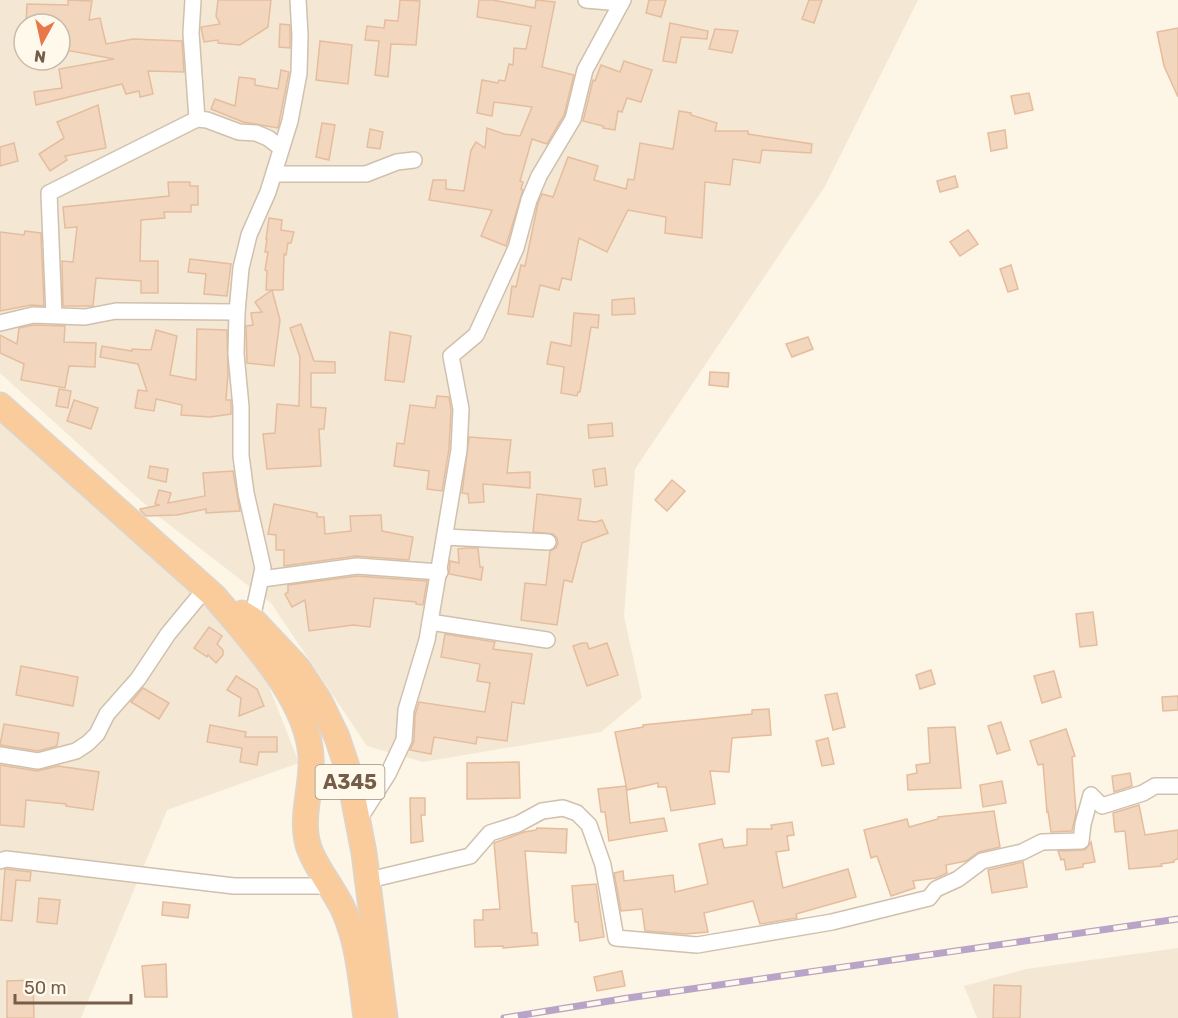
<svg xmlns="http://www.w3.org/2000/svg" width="1178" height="1018" font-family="Rubik,sans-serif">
  <rect width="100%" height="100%" fill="#fdf5e5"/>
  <!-- residential -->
  <g fill="#f4e8d4" fill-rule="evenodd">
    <path d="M0,0H918L824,188L635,469L624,616L642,698L601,732L423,762L367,746L271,603L158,516L0,373ZM24,24H60V60H24Z"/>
    <polygon points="0,421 172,566 262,669 299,763 167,810 81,1018 0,1018"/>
    <polygon points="1178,948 1178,1018 977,1018 964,986 1026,969"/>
  </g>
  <!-- building -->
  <g fill="#f2d6bd" stroke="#e5bd9d" stroke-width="1.5">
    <polygon points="68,0 92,1 89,20 100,18 106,44 133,39 182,41 184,72 148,71 153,94 140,97 139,91 126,94 122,84 36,105 34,92 62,88 59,69 114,59 60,49 60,24 26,24 27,4 68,5"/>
    <polygon points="218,0 271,0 268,27 240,45 218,43 218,40 204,42 201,27 220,24 216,16"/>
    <polygon points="400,0 420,1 416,45 391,44 388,77 375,75 379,41 365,40 367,26 384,28 385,20 398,21"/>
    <polygon points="479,0 493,0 535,8 536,0 555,2 542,67 574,75 564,115 547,144 532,139 520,181 523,182 521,189 523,190 506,246 481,236 492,210 429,200 433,180 446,180 446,189 464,191 471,150 476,142 485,148 487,128 504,134 520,136 532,107 494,102 492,116 477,113 482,80 498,83 499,80 505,81 509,64 513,65 514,48 526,49 531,26 477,17"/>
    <polygon points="649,0 666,0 661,17 646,13"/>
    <polygon points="809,0 822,0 814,23 802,19"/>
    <polygon points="670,23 708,31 707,39 681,37 676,63 663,61"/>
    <polygon points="280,24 290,25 290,48 279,47"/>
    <polygon points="1178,28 1178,97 1164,66 1157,32"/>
    <polygon points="715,29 738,31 732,53 709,49"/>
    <polygon points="320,41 352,45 348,84 316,80"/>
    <polygon points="624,61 652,70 641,102 627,98 622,112 618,111 615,130 603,128 603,126 583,121 593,80 595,81 601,65 620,72"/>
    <polygon points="281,70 289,72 278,128 243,122 211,109 215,99 235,106 239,77 255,79 255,85 278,89"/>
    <polygon points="1029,93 1033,110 1015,114 1011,96"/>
    <polygon points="98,105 106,148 65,156 67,160 50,171 39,154 64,138 57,122"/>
    <polygon points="679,111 691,113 691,115 717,123 715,131 748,131 748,134 812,144 811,153 762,150 760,163 733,159 730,185 705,182 702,238 665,233 666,217 628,210 607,252 579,238 571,280 562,278 559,290 540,285 533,317 508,314 512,286 516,287 521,265 525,266 538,203 542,194 553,197 568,157 598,166 594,180 626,189 628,179 634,180 640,143 673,149"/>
    <polygon points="322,123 335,125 329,160 316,157"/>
    <polygon points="370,129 383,132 380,149 367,147"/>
    <polygon points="1005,130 1007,148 991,151 988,133"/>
    <polygon points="14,143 18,161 0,166 0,147"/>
    <polygon points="955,176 958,187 940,192 937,181"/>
    <polygon points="168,182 190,182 190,186 198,186 198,205 191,205 191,212 164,212 165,218 141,220 140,261 158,261 158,293 141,293 141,281 96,278 93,306 63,306 62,261 73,262 77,227 65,228 63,207 169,196"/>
    <polygon points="269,218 282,220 281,230 294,232 291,243 288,243 286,255 284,254 283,290 266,290 267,271 265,270 268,252 265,252 267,239 266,239"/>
    <polygon points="968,230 978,244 960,256 950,242"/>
    <polygon points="25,231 41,233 44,306 31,305 0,311 0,232 24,235"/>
    <polygon points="190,259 231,264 227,296 204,294 206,274 188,272"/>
    <polygon points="1011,265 1018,289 1008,292 1000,269"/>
    <polygon points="272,290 280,320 274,366 247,363 246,326 253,325 251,313 262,312 255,302"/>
    <polygon points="634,298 635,314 612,315 612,300"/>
    <polygon points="574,313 599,315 598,328 591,327 580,392 578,392 577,396 561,393 564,367 547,364 551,342 571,346"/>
    <polygon points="301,324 314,361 335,362 335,373 311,373 311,407 326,408 324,429 319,429 321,466 267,469 263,434 275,433 277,404 299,406 300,357 290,328"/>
    <polygon points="34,325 65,326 64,342 96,343 95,367 69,366 65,388 21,380 24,364 0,353 0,335 17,344 19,328"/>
    <polygon points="197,329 227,330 228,374 226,400 231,400 231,414 210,417 181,415 182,405 156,399 154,411 135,408 138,390 147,391 138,364 100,357 102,346 132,351 132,349 151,350 156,330 177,336 170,375 196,380"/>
    <polygon points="390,332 411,336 404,382 385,380"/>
    <polygon points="808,337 813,349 792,357 786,344"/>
    <polygon points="710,372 729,373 728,387 709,385"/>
    <polygon points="59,389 71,391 68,408 56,406"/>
    <polygon points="437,396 449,397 451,410 449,449 442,491 427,489 429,471 394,466 397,443 404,444 410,405 435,408"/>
    <polygon points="74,400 98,408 91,429 67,421"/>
    <polygon points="612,423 613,436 589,438 588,425"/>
    <polygon points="469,437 511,440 507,473 530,472 530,488 483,484 484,502 469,503 468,494 462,493"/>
    <polygon points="150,466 168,469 166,482 148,478"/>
    <polygon points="605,468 607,485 595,487 593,470"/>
    <polygon points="233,471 240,511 206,513 206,509 177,515 146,516 141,511 140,509 160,505 155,504 159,490 171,493 168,503 205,496 203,473"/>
    <polygon points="672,480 685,491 667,511 655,500"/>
    <polygon points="537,494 581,499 578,520 596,522 602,520 608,533 582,543 572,582 564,580 557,625 521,620 525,583 546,585 550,551 556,548 558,543 557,538 553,534 533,532"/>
    <polygon points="274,504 317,513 317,517 324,517 325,534 351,531 350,516 381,515 382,531 413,537 409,560 356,556 284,566 284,550 276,550 276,535 268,534"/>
    <polygon points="466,548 478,548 480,567 483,567 481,580 449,574 450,561 459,563 458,549"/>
    <polygon points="357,576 427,581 423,605 416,604 416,602 374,598 370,627 353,625 309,631 305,600 292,607 285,594 288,592 288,585"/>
    <polygon points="1093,612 1097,645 1080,647 1076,614"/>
    <polygon points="209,627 222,636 217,644 223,650 223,655 216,663 208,655 207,657 194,648"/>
    <polygon points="445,634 495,642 493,649 532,654 524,704 512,702 507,741 477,737 476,744 434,737 431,754 410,750 414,741 415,715 419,702 485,712 490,683 477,681 480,664 441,657"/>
    <polygon points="582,643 587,643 589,649 607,643 618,675 587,686 573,646"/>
    <polygon points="21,666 78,677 73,706 16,695"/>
    <polygon points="931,670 935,684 920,689 916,675"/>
    <polygon points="1054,671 1061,697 1042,703 1034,676"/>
    <polygon points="236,676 257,689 264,706 239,716 241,698 227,690"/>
    <polygon points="143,688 169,703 159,719 131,702"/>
    <polygon points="837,693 845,727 833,730 825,695"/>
    <polygon points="1178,696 1178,710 1163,711 1162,697"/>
    <polygon points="769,709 771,735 732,738 729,772 710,771 715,804 671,811 666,787 658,787 658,783 627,790 615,732 643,727 643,725 752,714 752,710"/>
    <polygon points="1001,722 1010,750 997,754 988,726"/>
    <polygon points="4,724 59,733 57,746 38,751 0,745"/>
    <polygon points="210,725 246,732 245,737 277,737 277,752 259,752 257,765 240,762 242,748 207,742"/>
    <polygon points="955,727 961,788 908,790 907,775 917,773 916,765 930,763 928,728"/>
    <polygon points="1066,729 1075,756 1072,757 1076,813 1072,831 1051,832 1048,811 1047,812 1043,764 1038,765 1030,741"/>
    <polygon points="828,738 834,764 822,766 816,741"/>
    <polygon points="519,762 520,798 467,799 467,763"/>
    <polygon points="0,765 37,771 58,766 99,772 93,810 66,806 66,804 26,800 24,827 0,825"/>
    <polygon points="1130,773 1132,786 1114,792 1112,776"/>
    <polygon points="1002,781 1006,803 983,807 980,785"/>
    <polygon points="626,786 630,823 664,818 667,831 609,841 605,812 601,812 598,789"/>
    <polygon points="410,798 425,798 425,815 421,815 423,841 411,843"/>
    <polygon points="1139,805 1145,835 1178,830 1178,859 1174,860 1174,862 1161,864 1162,866 1129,869 1125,831 1115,832 1113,813"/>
    <polygon points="994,811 1000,847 979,852 966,861 946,865 947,873 936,878 913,881 915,888 891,896 877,856 871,858 864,830 907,819 909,827 938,819 938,817"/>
    <polygon points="792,822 794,835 787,836 789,850 776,852 783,888 848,869 856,897 796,914 797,918 760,924 753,901 704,913 708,932 685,934 645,931 642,909 621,911 614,873 623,871 624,881 673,875 675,892 708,884 699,844 722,839 724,848 747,845 747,829 772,829 771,825"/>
    <polygon points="537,828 567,829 566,853 525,851 532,933 537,933 538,945 503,948 503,946 475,947 474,920 483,920 483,910 500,909 494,843 524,832 536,830"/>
    <polygon points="1091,842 1095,862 1083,864 1083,867 1066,870 1064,859 1061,860 1058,851 1085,850"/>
    <polygon points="1023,862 1027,887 992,893 988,870"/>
    <polygon points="5,869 31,872 30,881 16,880 12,921 1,920"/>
    <polygon points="596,884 604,937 580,941 578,922 575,922 572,886"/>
    <polygon points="39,898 60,900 57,924 37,922"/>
    <polygon points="163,902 190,905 188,918 162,915"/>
    <polygon points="166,964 167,997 145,997 142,966"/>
    <polygon points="622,971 625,986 597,991 594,977"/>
    <polygon points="33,980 34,1018 7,1018 7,981"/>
    <polygon points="994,985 1021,986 1020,1018 993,1018"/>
  </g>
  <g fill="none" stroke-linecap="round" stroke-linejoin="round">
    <!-- minor casing -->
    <g stroke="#d0c0ae" stroke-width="18">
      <g id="minor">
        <polyline points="193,0 191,33 197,119 207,120 239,132 256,133 268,138 281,148"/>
        <polyline points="586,0 621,3"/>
        <polyline points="274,174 366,174 397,162 414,160"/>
        <polyline points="54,315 49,193 197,119"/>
        <polyline points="0,323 33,315 85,317 116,311 237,312"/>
        <polyline points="445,537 548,542"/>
        <polyline points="262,579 357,566 440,572"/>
        <polyline points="252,619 263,568 246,493 241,456 241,407 236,354 237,312 241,268 249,235 268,192 290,121 299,73 300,35 298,0"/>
        <polyline points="430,622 547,640"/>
        <polyline points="0,755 38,761 76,751 88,743 97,734 107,714 138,679 168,634 206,588"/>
        <polyline points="358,821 388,774 404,740 406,710 427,640 459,450 461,409 451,356 476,335 516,248 529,200 539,176 573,119 585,70 623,0"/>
        <polyline points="0,861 6,859 234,886 331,886"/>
        <polyline points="369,880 470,856 490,833 518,824 542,811 563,808 577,813 589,825 603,865 616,938 697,945 832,922 929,898 936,889 958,879 982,861 1022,852 1042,842 1081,841 1083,824 1091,795 1102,806 1143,793 1155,786 1178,786"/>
      </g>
    </g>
    <!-- trunk casing -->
    <g stroke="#dbd5d0" stroke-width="27">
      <g id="trunk">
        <path d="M0,405L214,596C249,638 308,699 311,757C313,787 299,818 309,848C317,870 334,889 344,911C359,945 361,982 366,1018"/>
        <polyline points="242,613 252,619 298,668 319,700 337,737 348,770 364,853 385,1018"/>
      </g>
    </g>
    <!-- minor -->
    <use href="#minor" stroke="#fff" stroke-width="15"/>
    <!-- trunk -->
    <use href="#trunk" stroke="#facc9c" stroke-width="24"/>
    <!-- rail casing -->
    <g stroke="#b9a3c7" stroke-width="7">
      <polyline id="rail" points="504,1018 628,998 1178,919"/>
    </g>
    <!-- rail -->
    <use href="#rail" stroke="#fff9ec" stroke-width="4.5" stroke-dasharray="14" stroke-linecap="butt"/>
  </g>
  <g text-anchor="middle" stroke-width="4.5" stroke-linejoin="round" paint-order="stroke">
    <!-- shield labels -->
    <rect fill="#fff9ec" stroke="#9f8c7b" stroke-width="1.5" x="315.5" y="765" width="69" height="34" rx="4.5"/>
    <g font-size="20" font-weight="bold" fill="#765d4a">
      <text x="350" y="789">A345</text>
    </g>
  </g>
  <!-- north arrow -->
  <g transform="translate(42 42) rotate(188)"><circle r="28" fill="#fff9ec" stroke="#c8bbab" stroke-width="1.5"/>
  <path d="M0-4.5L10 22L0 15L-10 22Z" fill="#e87749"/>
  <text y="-9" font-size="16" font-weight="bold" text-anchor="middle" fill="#765d4a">N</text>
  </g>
  <!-- scale -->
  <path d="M15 994v9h116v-9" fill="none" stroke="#765d4a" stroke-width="3"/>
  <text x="24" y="994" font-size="18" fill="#765d4a" stroke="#fff9ec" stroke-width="4.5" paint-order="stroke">50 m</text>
</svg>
